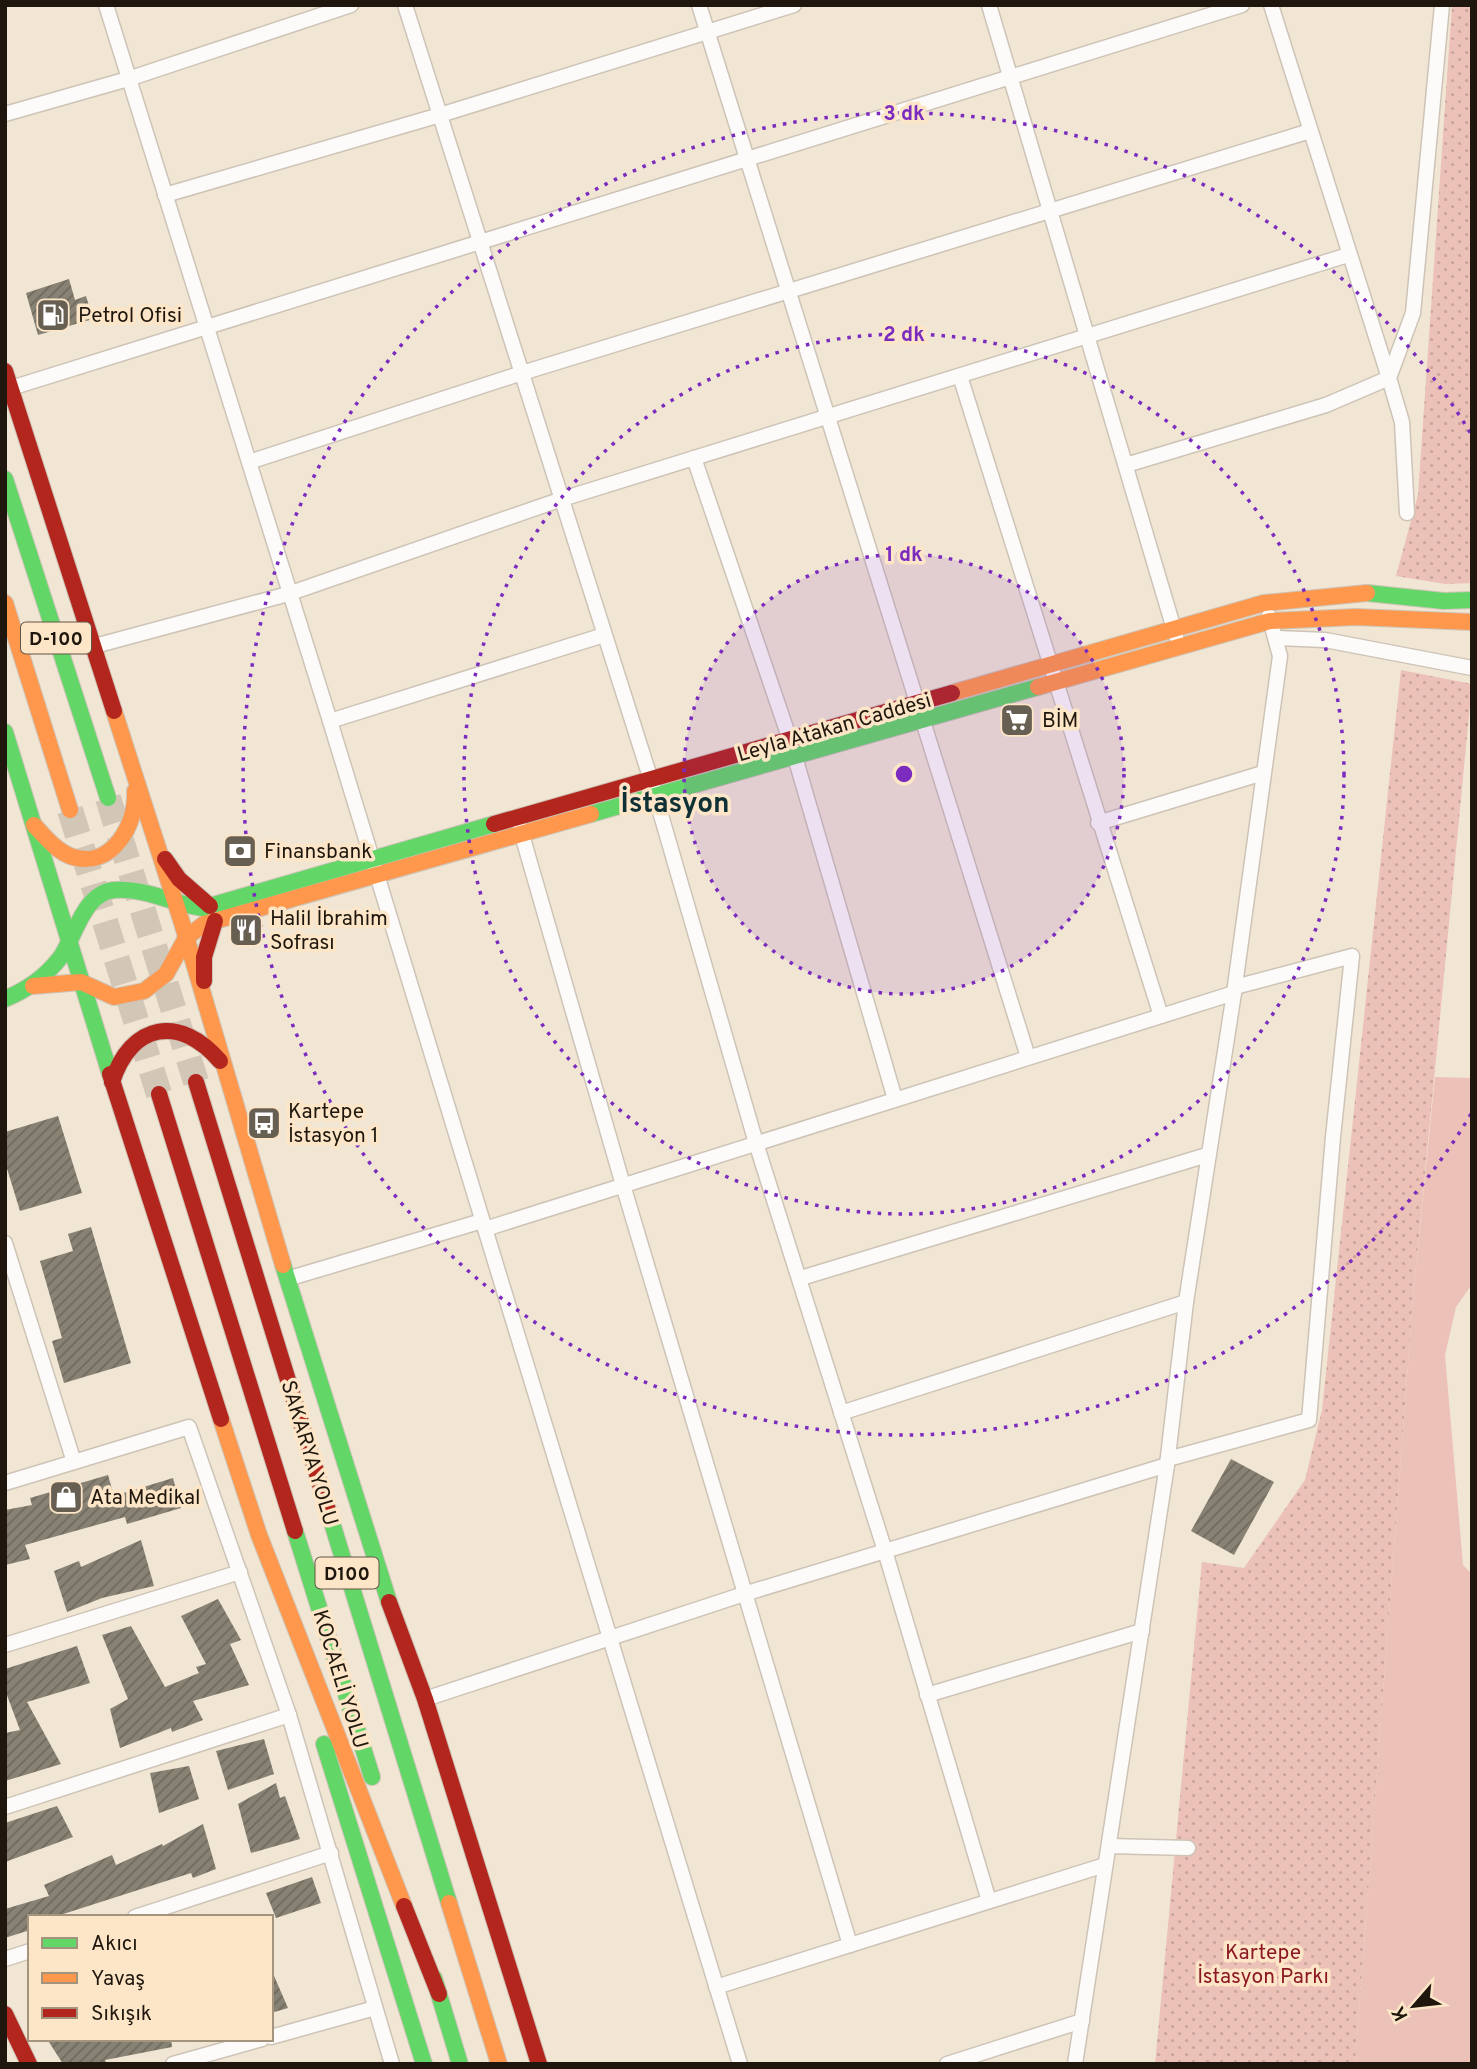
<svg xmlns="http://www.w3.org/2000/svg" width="1477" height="2069" font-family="Overpass,sans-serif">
  <defs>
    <pattern id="park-dots" width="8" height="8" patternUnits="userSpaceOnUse" patternTransform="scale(1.75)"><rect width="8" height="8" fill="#ecc1b7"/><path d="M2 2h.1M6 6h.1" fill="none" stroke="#caa59c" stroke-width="1.8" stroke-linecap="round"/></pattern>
    <pattern id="building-hatch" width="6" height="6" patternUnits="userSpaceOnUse" patternTransform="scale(1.75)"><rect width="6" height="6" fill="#888274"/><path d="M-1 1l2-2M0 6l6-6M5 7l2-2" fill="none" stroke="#6f695e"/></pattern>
  </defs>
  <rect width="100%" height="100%" fill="#f1e5d4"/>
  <!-- green -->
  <polygon fill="#ecc1b7" points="1435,1077 1472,1078 1472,1284 1456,1307 1445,1355 1463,1565 1472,1574 1472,2064 1355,2064 1413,1298"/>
  <!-- park -->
  <g fill="url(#park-dots)">
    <polygon points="1452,5 1472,5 1472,583 1445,584 1396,576 1418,495"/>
    <polygon points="1401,670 1472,684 1413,1298 1355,2064 1155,2064 1202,1562 1244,1568 1305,1480 1322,1410"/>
  </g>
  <!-- building -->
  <g fill="url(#building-hatch)">
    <polygon points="69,279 75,300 86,296 93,319 38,335 26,293"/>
    <polygon points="58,1116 82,1193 20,1211 5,1162 5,1132"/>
    <polygon points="91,1227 131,1363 64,1383 52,1341 62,1338 40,1261 73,1251 68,1234"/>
    <polygon points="1231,1459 1274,1482 1234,1555 1191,1531"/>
    <polygon points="108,1475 114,1496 173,1478 181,1508 127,1524 125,1517 25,1545 30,1559 5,1565 5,1510 32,1505 30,1498"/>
    <polygon points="141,1540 154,1586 102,1598 67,1612 54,1571 79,1561 81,1567"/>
    <polygon points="218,1599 241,1640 230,1644 249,1685 193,1701 203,1720 172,1732 171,1728 120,1748 110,1709 128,1699 102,1635 131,1626 165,1687 199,1673 196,1667 206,1664 181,1616"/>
    <polygon points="77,1646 90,1683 27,1702 61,1764 5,1781 5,1733 20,1730 5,1690 5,1669"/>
    <polygon points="264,1739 274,1774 228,1790 216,1751"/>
    <polygon points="189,1766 199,1799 159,1813 150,1773"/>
    <polygon points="276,1783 280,1798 285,1796 300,1839 251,1853 238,1804"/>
    <polygon points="57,1806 73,1837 5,1862 5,1823"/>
    <polygon points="203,1824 216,1869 193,1878 191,1873 54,1917 30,1917 30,1930 5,1938 5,1909 49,1896 44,1885 112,1855 116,1865 162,1844 163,1846"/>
    <polygon points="312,1877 321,1903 276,1918 266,1893"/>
    <polygon points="271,1969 288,2008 271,2013"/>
    <polygon points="47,2039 171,2039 172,2047 105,2060 107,2064 63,2064"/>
  </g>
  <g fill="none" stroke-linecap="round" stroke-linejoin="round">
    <!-- highway-tunnel -->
    <g stroke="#d2c6b6" stroke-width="26" stroke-dasharray="26 13" stroke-linecap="butt">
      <polyline points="108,798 196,1082"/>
      <polyline points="70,810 159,1094"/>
    </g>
    <!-- street casing -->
    <g stroke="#cdc4b7" stroke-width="17">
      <g id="street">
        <polyline points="106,5 330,721 740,2064"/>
        <polyline points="405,5 650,777 756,1143 885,1551 989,1901"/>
        <polyline points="699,5 1028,1057"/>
        <polyline points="989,5 1176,636"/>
        <polyline points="5,114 128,79 351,5"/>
        <polyline points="165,195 440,115 794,5"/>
        <polyline points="960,376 1161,1016"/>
        <polyline points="11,388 1242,5"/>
        <polyline points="694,458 790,740 895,1099"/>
        <polyline points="249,462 522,373 1310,131"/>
        <polyline points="1126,465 1326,405 1389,378 1271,5"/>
        <polyline points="1407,513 1402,422 1389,378 1413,313 1442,5"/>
        <polyline points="1277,638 1325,640 1472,668"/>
        <polyline points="91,647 288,594 562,499 1348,255"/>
        <polyline points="330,721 604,635"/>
        <polyline points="1098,823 1263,773"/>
        <polyline points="520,828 623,1185 850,1945"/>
        <polyline points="485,1229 1234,993"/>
        <polyline points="5,1243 74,1462"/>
        <polyline points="801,1278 1207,1155"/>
        <polyline points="287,1279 482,1221"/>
        <polyline points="841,1413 1186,1302"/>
        <polyline points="1168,1459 1309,1420 1333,1137 1352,956 1235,987"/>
        <polyline points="5,1483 189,1427 289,1715 392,2064"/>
        <polyline points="5,1645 240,1572"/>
        <polyline points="927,1695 1142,1631"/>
        <polyline points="425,1699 744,1594 1167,1465"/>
        <polyline points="5,1807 289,1715"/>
        <polyline points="1109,1846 1188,1848"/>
        <polyline points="135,1917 331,1853"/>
        <polyline points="5,1959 30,1951"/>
        <polyline points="716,1987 1105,1865"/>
        <polyline points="271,2037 375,2008"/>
        <polyline points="173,2064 262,2039"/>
        <polyline points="947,2064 1082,2021"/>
        <polyline points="1075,2064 1167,1465 1186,1302 1234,993 1280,656 1269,616"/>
      </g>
    </g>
    <!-- fast casing -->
    <g stroke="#cdc4b7" stroke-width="18">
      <g id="fast">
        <polyline points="5,479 108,798"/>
        <polyline points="1367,593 1444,601 1472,600"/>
        <polyline points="5,732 110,1074"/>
        <polyline points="591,814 1038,687"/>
        <path d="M5,999C28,989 44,978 60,958C75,938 83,892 115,890C147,888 172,904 203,908L494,824"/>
        <polyline points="283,1265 389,1602"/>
        <polyline points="328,1510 449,1903"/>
        <polyline points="295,1531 372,1777"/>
        <polyline points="324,1744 424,2064"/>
        <polyline points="434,1978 460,2064"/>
      </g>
    </g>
    <!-- slow casing -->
    <g stroke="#cdc4b7" stroke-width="18">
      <g id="slow">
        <polyline points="5,603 70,810"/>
        <polyline points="1038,687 1270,621 1356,617 1472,622"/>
        <polyline points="952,693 1264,603 1367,593"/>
        <polyline points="114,711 182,923 283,1265"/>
        <path d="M34,825C45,837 57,852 73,857C112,869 137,824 135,791"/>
        <polyline points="33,986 81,982 114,997 144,991 166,974 186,938 204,924 591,814"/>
        <polyline points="221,1419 259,1535 404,1906"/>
        <polyline points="449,1903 499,2064"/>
      </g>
    </g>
    <!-- jam casing -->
    <g stroke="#cdc4b7" stroke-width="18">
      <g id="jam">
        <polyline points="5,371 114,711"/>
        <polyline points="494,824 952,693"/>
        <polyline points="165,859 179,879 210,906"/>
        <polyline points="204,981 204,957 215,921"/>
        <polyline points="110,1074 221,1419"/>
        <path d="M112,1082C131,1023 180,1014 220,1061"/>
        <polyline points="196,1082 328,1510"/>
        <polyline points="159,1094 295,1531"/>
        <polyline points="389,1602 425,1699 539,2064"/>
        <polyline points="404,1906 439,1994"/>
        <polyline points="5,2014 29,2064"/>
      </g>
    </g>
    <!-- street -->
    <use href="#street" stroke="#fdfbf9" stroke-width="14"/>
    <!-- fast -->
    <use href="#fast" stroke="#63d668" stroke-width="16"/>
    <!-- slow -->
    <use href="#slow" stroke="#ff974d" stroke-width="16"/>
    <!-- jam -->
    <use href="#jam" stroke="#b3261e" stroke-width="16"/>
  </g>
  <!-- distance rings -->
  <circle cx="904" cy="774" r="220" fill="#7b2cbf" fill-opacity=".12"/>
  <g fill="none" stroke="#7b2cbf" stroke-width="3.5" stroke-dasharray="3.5 7">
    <circle cx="904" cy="774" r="220"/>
    <circle cx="904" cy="774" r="440"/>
    <path d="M1471 1114A661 661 0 1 1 1471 434"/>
  </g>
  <!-- icons -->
  <defs>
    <g id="fuel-square" transform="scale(1.75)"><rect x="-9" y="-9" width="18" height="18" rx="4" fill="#685f53" stroke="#fde6c8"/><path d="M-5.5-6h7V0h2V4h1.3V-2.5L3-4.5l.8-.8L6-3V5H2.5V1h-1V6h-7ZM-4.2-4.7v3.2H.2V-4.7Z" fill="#fff"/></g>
    <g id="supermarket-square" transform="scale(1.75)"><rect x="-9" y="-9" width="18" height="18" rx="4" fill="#685f53" stroke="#fde6c8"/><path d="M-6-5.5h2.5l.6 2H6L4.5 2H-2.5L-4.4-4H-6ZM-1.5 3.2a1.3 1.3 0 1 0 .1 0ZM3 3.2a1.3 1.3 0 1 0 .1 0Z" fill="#fff"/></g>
    <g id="bank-square" transform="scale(1.75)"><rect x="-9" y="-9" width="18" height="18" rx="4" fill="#685f53" stroke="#fde6c8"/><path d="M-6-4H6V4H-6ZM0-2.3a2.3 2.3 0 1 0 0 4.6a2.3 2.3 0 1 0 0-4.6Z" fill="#fff"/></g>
    <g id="restaurant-square" transform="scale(1.75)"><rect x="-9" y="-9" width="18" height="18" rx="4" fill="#685f53" stroke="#fde6c8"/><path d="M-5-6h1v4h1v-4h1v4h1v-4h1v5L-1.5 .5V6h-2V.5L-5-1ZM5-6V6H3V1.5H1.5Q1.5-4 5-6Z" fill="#fff"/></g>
    <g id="bus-square" transform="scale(1.75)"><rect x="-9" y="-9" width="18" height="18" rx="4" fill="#685f53" stroke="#fde6c8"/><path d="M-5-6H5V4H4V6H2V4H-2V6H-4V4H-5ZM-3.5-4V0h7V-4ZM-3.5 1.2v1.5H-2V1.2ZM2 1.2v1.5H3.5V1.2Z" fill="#fff"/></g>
    <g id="shop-square" transform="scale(1.75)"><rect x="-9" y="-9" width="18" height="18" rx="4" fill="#685f53" stroke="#fde6c8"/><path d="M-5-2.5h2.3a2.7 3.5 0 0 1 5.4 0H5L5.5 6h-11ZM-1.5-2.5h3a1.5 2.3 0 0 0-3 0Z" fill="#fff"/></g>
  </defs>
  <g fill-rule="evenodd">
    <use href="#fuel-square" x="53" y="315"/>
    <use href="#supermarket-square" x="1017" y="720"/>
    <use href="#bank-square" x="240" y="851"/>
    <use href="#restaurant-square" x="246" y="930"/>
    <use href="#bus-square" x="264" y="1123"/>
    <use href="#shop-square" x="66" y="1497"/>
  </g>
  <g text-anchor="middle" stroke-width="7" stroke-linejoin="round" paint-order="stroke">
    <!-- shield labels -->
    <g fill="#fde6c8" stroke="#625545" stroke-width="2">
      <rect x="21" y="622.5" width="70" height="31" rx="5"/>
      <rect x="315.5" y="1557.5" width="63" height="31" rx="5"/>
    </g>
    <g font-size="19" font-weight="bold" fill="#1f170d">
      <text x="56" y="645">D-100</text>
      <text x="347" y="1580">D100</text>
    </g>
    <!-- poi labels -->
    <g font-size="21" fill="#1f170d" stroke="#fde6c8" text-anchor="start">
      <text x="78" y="322">Petrol Ofisi</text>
      <text x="1042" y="727">BİM</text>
      <text x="264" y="858">Finansbank</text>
      <text x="270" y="925">Halil İbrahim<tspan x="270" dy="24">Sofrası</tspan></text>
      <text x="288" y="1118">Kartepe<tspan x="288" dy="24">İstasyon 1</tspan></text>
      <text x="90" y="1504">Ata Medikal</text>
    </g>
    <!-- street labels -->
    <g font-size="21" fill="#1f170d" stroke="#fde6c8">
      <text transform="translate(834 727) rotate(-16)" y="7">Leyla Atakan Caddesi</text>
      <text transform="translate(310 1453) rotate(73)" y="7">SAKARYA YOLU</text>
      <text transform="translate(341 1679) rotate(73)" y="7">KOCAELİ YOLU</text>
    </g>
    <!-- park labels -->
    <g font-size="21" fill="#8c1824" stroke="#fde6c8">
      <text x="1263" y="1959">Kartepe<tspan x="1263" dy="24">İstasyon Parkı</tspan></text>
    </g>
    <!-- district labels -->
    <g font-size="28" font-weight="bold" fill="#0f3135" stroke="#fde6c8">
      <text x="675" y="812">İstasyon</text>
    </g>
  </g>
  <circle cx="904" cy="774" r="10" fill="#7b2cbf" stroke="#fde6c8" stroke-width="3.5"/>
  <g font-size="21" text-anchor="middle" font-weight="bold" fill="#7b2cbf" stroke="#fde6c8" stroke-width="7" stroke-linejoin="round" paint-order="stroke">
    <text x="904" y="120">3 dk</text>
    <text x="904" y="341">2 dk</text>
    <text x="904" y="561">1 dk</text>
  </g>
  <!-- border -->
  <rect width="1477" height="2069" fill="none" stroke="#1f170d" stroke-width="14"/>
  <!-- legend -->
  <rect x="28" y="1915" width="245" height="126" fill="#fde6c8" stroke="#a4937d" stroke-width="2"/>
  <rect x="42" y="1938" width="35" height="10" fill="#63d668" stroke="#a4937d" stroke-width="2"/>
  <text x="91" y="1950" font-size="21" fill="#1f170d">Akıcı</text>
  <rect x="42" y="1973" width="35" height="10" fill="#ff974d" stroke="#a4937d" stroke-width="2"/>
  <text x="91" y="1985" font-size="21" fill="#1f170d">Yavaş</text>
  <rect x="42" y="2008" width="35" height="10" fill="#b3261e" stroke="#a4937d" stroke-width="2"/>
  <text x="91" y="2020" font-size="21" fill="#1f170d">Sıkışık</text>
  <!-- north arrow -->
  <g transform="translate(1414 2006) rotate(242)" stroke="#fde6c8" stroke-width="5" paint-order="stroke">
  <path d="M0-5L12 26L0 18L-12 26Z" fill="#1f170d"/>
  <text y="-10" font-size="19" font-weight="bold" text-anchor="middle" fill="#1f170d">K</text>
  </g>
</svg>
